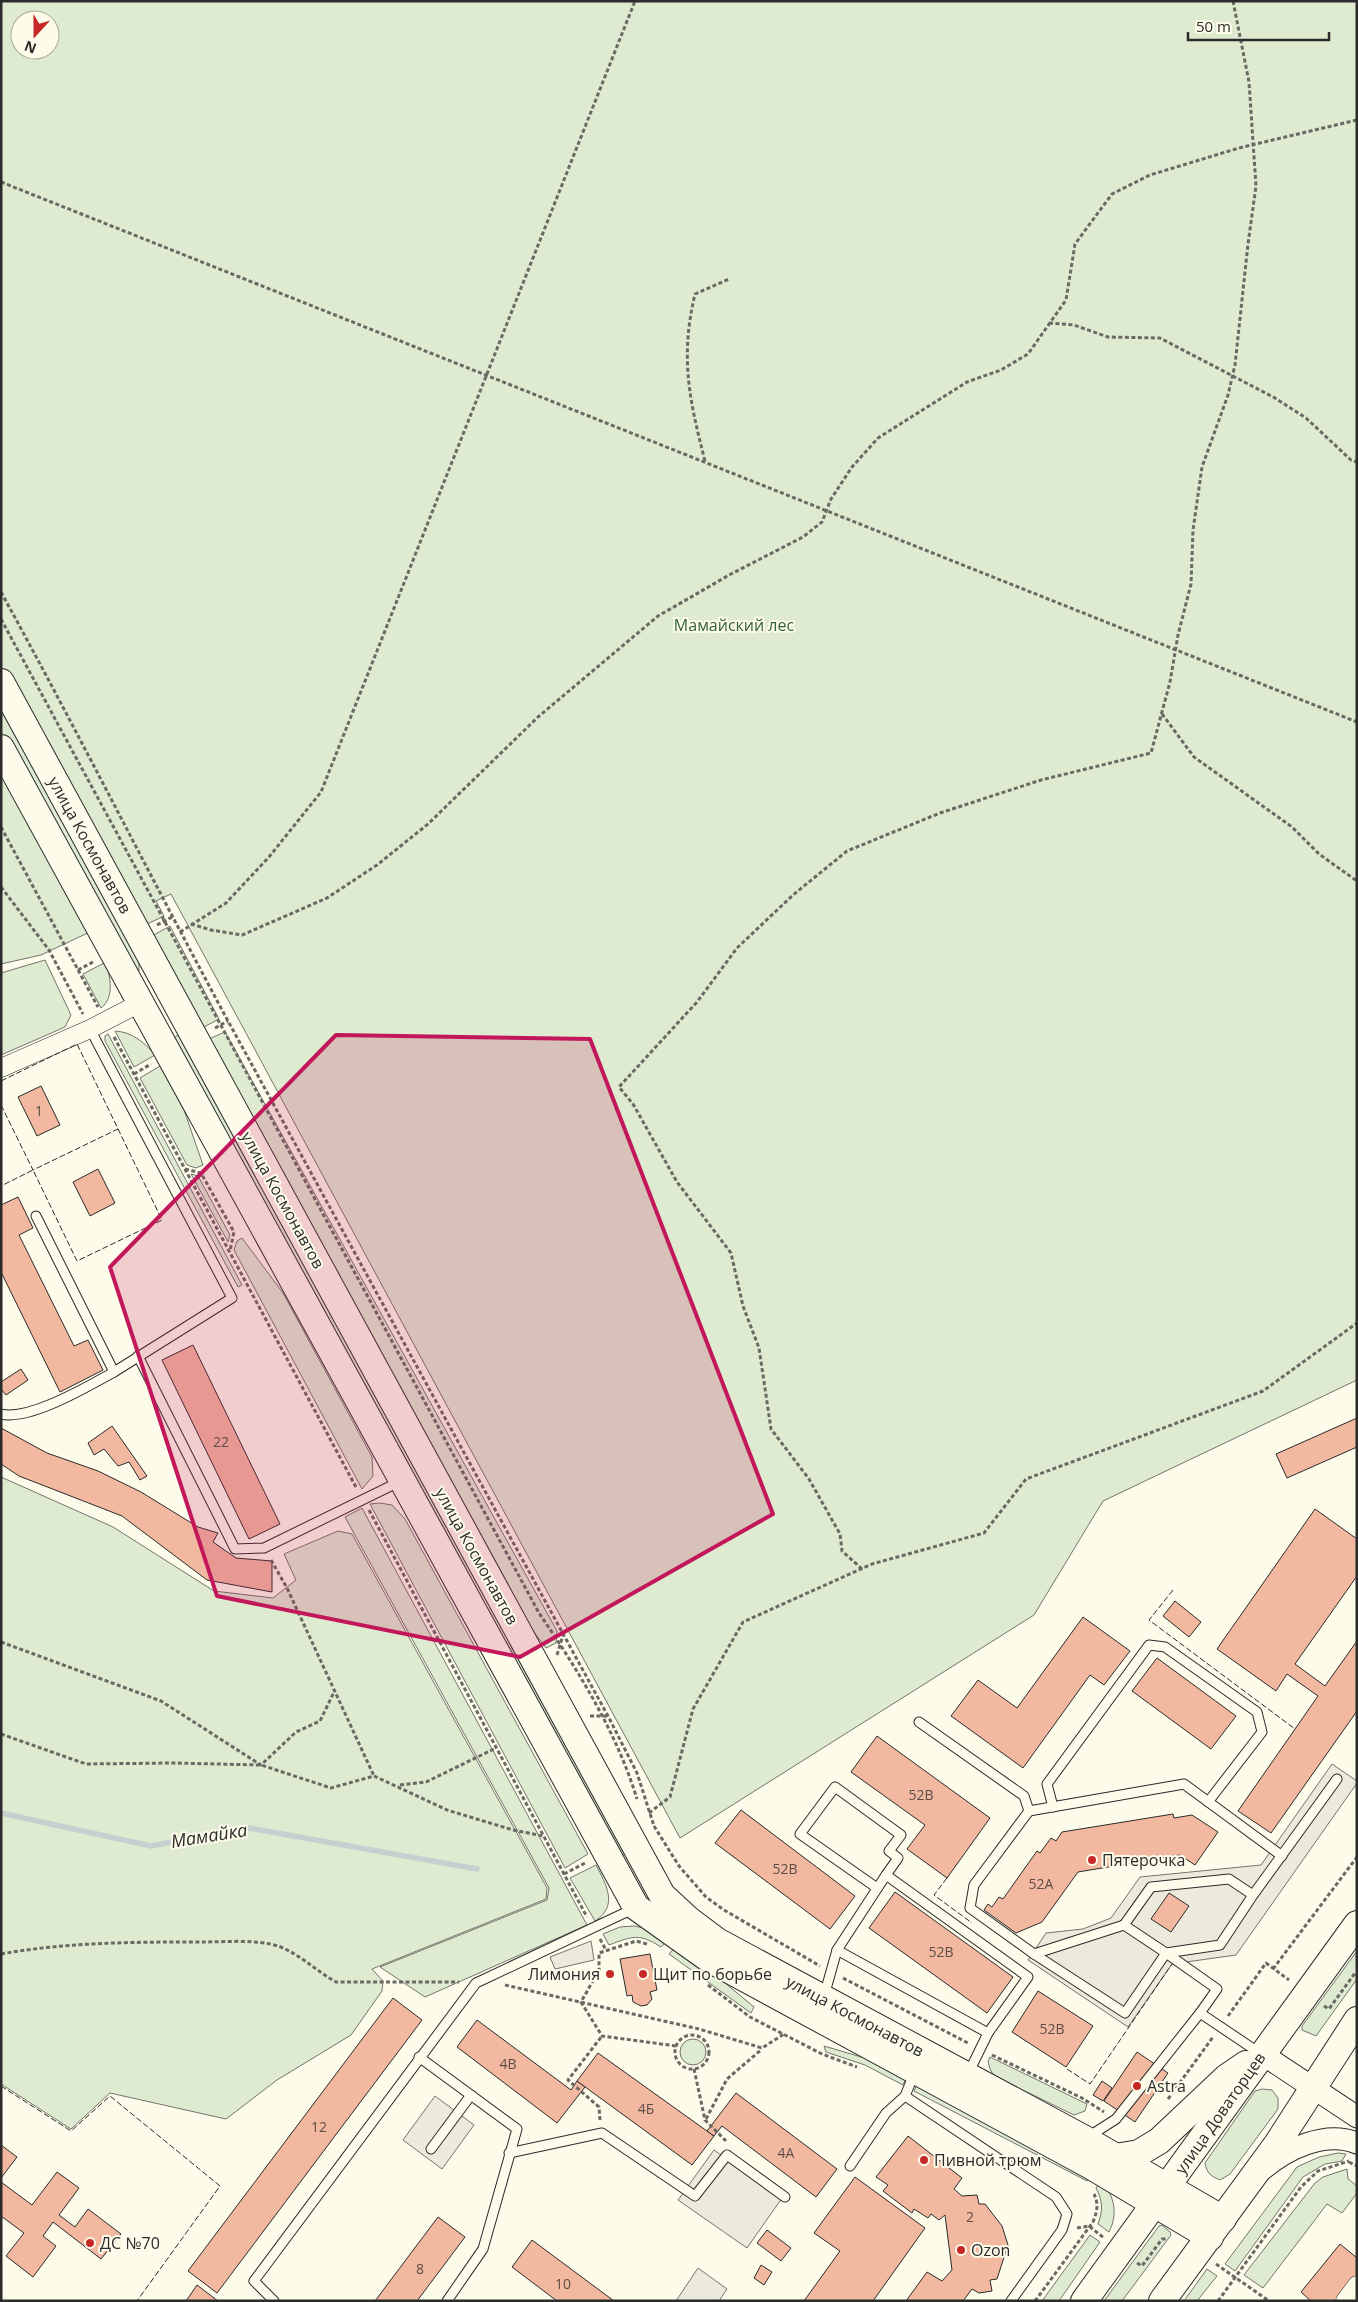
<svg xmlns="http://www.w3.org/2000/svg" width="1358" height="2302" font-family="'Open Sans',sans-serif">
  <rect width="100%" height="100%" fill="#fdfbea"/>
  <!-- green -->
  <g fill="#deebd1" stroke="#74746e" fill-rule="evenodd">
    <path d="M1,1H1357V1380L1103,1501L1034,1615L680,1838L171,894L156,901L164,916L145,925L139,954V971L136,973L109,923L41,955L1,964ZM20,20H50V50H20Z"/>
    <polygon points="170,926 219,1019 202,1028 152,936"/>
    <polygon points="45,960 71,1015 65,1027 1,1055 1,973"/>
    <path d="M106,962C110,977 115,997 101,1008L83,974Z"/>
    <path d="M115,1031C132,1032 144,1042 155,1055L134,1067Z"/>
    <polygon points="225,1032 557,1631 556,1643 546,1648 516,1609 209,1039"/>
    <polygon points="108,1034 242,1285 238,1287 105,1041 105,1036"/>
    <polygon points="178,1035 183,1035 626,1854 615,1859 174,1038"/>
    <polygon points="160,1066 184,1110 203,1165 196,1168 187,1165 140,1078"/>
    <polygon points="191,1174 198,1176 230,1235 228,1242"/>
    <polygon points="242,1238 283,1293 372,1457 373,1476 362,1489 234,1250 237,1241"/>
    <polygon points="1,1477 113,1527 214,1591 273,1598 296,1580 284,1554 338,1531 352,1534 547,1888 546,1899 372,1969 383,1981 382,1991 351,2035 277,2080 226,2119 110,2093 71,2129 1,2084"/>
    <polygon points="380,1503 392,1505 405,1519 588,1854 565,1868 370,1504"/>
    <polygon points="362,1508 587,1925 425,1997 380,1967 547,1900 549,1888 345,1517"/>
    <path d="M596,1865C606,1884 619,1906 595,1921L570,1878Z"/>
    <path d="M634,1926L644,1928L667,1941L661,1947C639,1933 633,1936 609,1945L603,1934L620,1927Z"/>
    <polygon points="675,1947 719,1978 754,2007 751,2013 669,1954"/>
    <polygon points="1357,1951 1357,1979 1316,2036 1302,2030 1302,2026"/>
    <circle cx="693" cy="2052" r="13"/>
    <polygon points="824,2046 868,2059 906,2078 903,2085 865,2065 826,2052"/>
    <polygon points="990,2057 1087,2104 1085,2111 1074,2115 994,2076 990,2069 988,2061"/>
    <polygon points="917,2084 1091,2174 1087,2181 914,2091"/>
    <path d="M1262,2089L1272,2090L1278,2098V2109L1230,2174L1220,2180C1211,2176 1207,2174 1205,2163L1255,2091Z"/>
    <polygon points="1338,2153 1346,2154 1342,2161 1325,2164 1303,2177 1235,2271 1225,2264 1297,2167 1319,2157"/>
    <polygon points="1347,2169 1348,2179 1357,2186 1357,2193 1342,2213 1327,2204 1263,2288 1244,2275 1315,2183 1323,2177"/>
    <path d="M1101,2181C1115,2196 1118,2214 1109,2232L1098,2224C1103,2210 1103,2202 1096,2188Z"/>
    <polygon points="1162,2225 1170,2232 1171,2235 1122,2301 1104,2301 1159,2226"/>
    <polygon points="1090,2235 1100,2242 1059,2301 1042,2301"/>
    <polygon points="1207,2269 1217,2276 1197,2301 1184,2301"/>
  </g>
  <!-- parking -->
  <g fill="#eceadb" stroke="#74746e">
    <polygon points="1332,1764 1357,1781 1357,1783 1236,1955 1172,1964 1128,2027 1028,1960 1046,1933 1083,1929 1111,1918 1140,1877 1261,1865"/>
    <polygon points="591,1941 594,1960 555,1969 550,1957"/>
    <polygon points="435,2096 474,2125 442,2169 403,2140"/>
    <polygon points="714,2150 782,2198 747,2248 678,2200"/>
    <polygon points="698,2268 727,2289 719,2301 676,2301"/>
  </g>
  <g fill="none" stroke-linecap="round" stroke-linejoin="round">
    <!-- stream -->
    <polyline stroke="#c7d0d0" stroke-width="5.5" points="1,1813 151,1846 249,1828 477,1869"/>
  </g>
  <!-- building -->
  <g fill="#f2b8a0" stroke="#2b2b2b">
    <polygon points="41,1086 60,1125 37,1136 18,1097"/>
    <polygon points="98,1169 115,1203 90,1216 73,1182"/>
    <polygon points="18,1197 33,1228 19,1235 74,1346 88,1340 103,1370 60,1392 1,1272 1,1205"/>
    <polygon points="193,1345 280,1524 249,1539 162,1360"/>
    <polygon points="21,1369 28,1380 6,1395 1,1389 1,1382"/>
    <polygon points="1357,1418 1357,1447 1287,1478 1276,1454"/>
    <polygon points="112,1426 147,1476 140,1480 129,1462 118,1466 104,1449 94,1455 88,1443"/>
    <polygon points="1,1428 47,1453 98,1471 141,1492 198,1527 218,1533 213,1542 236,1558 272,1561 272,1592 207,1580 122,1516 19,1476 1,1464"/>
    <polygon points="1315,1509 1357,1539 1357,1576 1295,1664 1325,1686 1357,1641 1357,1711 1271,1833 1238,1811 1318,1696 1287,1674 1276,1691 1217,1649"/>
    <polygon points="1175,1601 1201,1622 1189,1637 1163,1616"/>
    <polygon points="1083,1617 1130,1651 1104,1685 1090,1675 1023,1768 951,1716 978,1680 1017,1708"/>
    <polygon points="1157,1658 1236,1716 1211,1749 1132,1691"/>
    <polygon points="877,1736 990,1818 947,1878 907,1849 925,1825 851,1772"/>
    <polygon points="741,1810 855,1896 830,1929 715,1843"/>
    <polygon points="1173,1814 1174,1818 1192,1815 1218,1832 1195,1865 1180,1855 1078,1872 1042,1922 1016,1933 984,1910 988,1904 992,1907 999,1897 1003,1899 1037,1851 1040,1853 1051,1838 1056,1841 1062,1832"/>
    <polygon points="895,1892 1013,1977 987,2013 869,1928"/>
    <polygon points="1169,1893 1189,1906 1171,1932 1151,1919"/>
    <polygon points="650,1954 657,1990 650,1992 652,1999 647,2005 641,2006 633,2002 632,1995 627,1996 620,1959"/>
    <polygon points="1038,1991 1093,2026 1066,2067 1012,2032"/>
    <polygon points="393,1998 422,2020 217,2293 188,2271"/>
    <polygon points="477,2020 571,2090 577,2081 585,2087 557,2123 457,2047"/>
    <polygon points="1137,2052 1168,2073 1135,2122 1104,2101"/>
    <polygon points="598,2053 714,2136 692,2165 577,2081"/>
    <polygon points="1102,2081 1112,2088 1103,2101 1093,2095"/>
    <polygon points="736,2093 837,2169 816,2197 722,2126 714,2136 707,2131"/>
    <polygon points="908,2136 962,2178 954,2189 962,2196 977,2195 979,2204 985,2204 1002,2226 1008,2245 997,2279 990,2280 992,2291 979,2293 972,2289 963,2301 906,2301 927,2272 942,2281 952,2270 945,2215 939,2220 931,2214 928,2218 914,2209 912,2213 883,2191 888,2185 876,2177"/>
    <polygon points="1,2145 17,2157 1,2178"/>
    <polygon points="57,2172 79,2188 59,2215 75,2227 88,2209 121,2234 101,2259 53,2222 43,2236 56,2246 33,2277 6,2256 24,2233 1,2216 1,2182 32,2205"/>
    <polygon points="855,2177 925,2228 873,2301 804,2301 840,2251 814,2233"/>
    <polygon points="438,2217 465,2237 417,2301 375,2301"/>
    <polygon points="767,2230 791,2248 781,2261 757,2243"/>
    <polygon points="532,2240 614,2301 557,2301 512,2267"/>
    <polygon points="1340,2244 1357,2258 1357,2277 1337,2301 1311,2301 1301,2292"/>
    <polygon points="761,2265 772,2272 764,2285 754,2278"/>
    <polygon points="197,2285 218,2301 186,2301"/>
  </g>
  <g fill="none" stroke-linecap="round" stroke-linejoin="round">
    <!-- service casing -->
    <g stroke="#2b2b2b" stroke-width="11">
      <g id="service">
        <polyline points="36,1216 114,1372 232,1298 90,1029"/>
        <polyline points="138,1356 235,1549 264,1548 401,1481"/>
        <path d="M1,1414C30,1421 88,1386 114,1372"/>
        <polyline points="919,1722 1024,1796 1029,1811 974,1885 970,1908 1034,1954 1124,1925"/>
        <polyline points="1053,1807 1047,1784 1149,1645 1165,1647 1257,1712 1262,1732 1208,1802"/>
        <polyline points="1029,1811 1184,1784 1282,1856"/>
        <polyline points="877,1888 800,1834 835,1787 901,1835 889,1851 898,1858 886,1875 1028,1977 988,2033"/>
        <polyline points="1253,1895 1220,1945 1166,1953 1124,1925 1151,1887 1229,1879 1253,1895 1337,1779"/>
        <polyline points="837,1950 988,2033 968,2074"/>
        <polyline points="1034,1954 1125,2013 1166,1953 1217,1989 1200,2013"/>
        <polyline points="824,1996 837,1950 886,1875"/>
        <polyline points="419,2057 517,2129 483,2249 447,2301"/>
        <polyline points="905,2096 1056,2197 1067,2214 1062,2230 1011,2301"/>
        <polyline points="1088,2137 1116,2119 1200,2013 1261,2054"/>
        <polyline points="431,2149 471,2095"/>
        <polyline points="509,2153 602,2133 695,2196 727,2155 785,2197"/>
        <polyline points="850,2166 886,2113 905,2096 914,2074"/>
        <polyline points="274,2301 254,2281 476,1983 635,1908"/>
      </g>
    </g>
    <!-- minor casing -->
    <g stroke="#2b2b2b" stroke-width="19">
      <g id="minor">
        <polyline points="1,1068 90,1029 140,1003"/>
        <polyline points="1345,2301 1357,2285"/>
      </g>
    </g>
    <!-- tertiary casing -->
    <g stroke="#2b2b2b" stroke-width="23">
      <g id="tertiary">
        <polyline points="1262,2054 1357,2117"/>
        <path d="M1263,2169C1287,2149 1325,2130 1357,2143"/>
      </g>
    </g>
    <!-- primary casing -->
    <g stroke="#2b2b2b" stroke-width="28">
      <g id="primary">
        <polyline points="1,682 662,1895 689,1920 717,1941 1085,2139 1223,2219"/>
        <polyline points="1,748 636,1907 709,1959 1091,2166 1210,2237"/>
        <polyline points="1116,2157 1139,2153 1159,2141 1227,2077 1246,2064"/>
        <polyline points="1084,2301 1357,1924"/>
        <polyline points="1162,2301 1277,2144 1357,2020"/>
      </g>
    </g>
    <!-- path -->
    <g stroke="#6a6964" stroke-width="3" stroke-dasharray="4 2.5" stroke-linecap="butt">
      <polyline points="1,182 1357,722"/>
      <polyline points="1049,323 1074,325 1108,337 1160,338 1275,398 1306,418 1351,460 1357,462"/>
      <path d="M705,461C689,399 680,357 695,294L729,279"/>
      <path d="M1,592C79,734 151,878 228,1021L608,1716L637,1773L654,1826"/>
      <path d="M1,619L539,1613C578,1670 617,1733 637,1799"/>
      <polyline points="1162,714 1194,757 1292,827 1319,854 1357,881"/>
      <polyline points="1,827 98,1007"/>
      <polyline points="1,887 49,950 83,1014"/>
      <polyline points="191,924 211,930 242,935 327,898 377,865 428,824 538,717 658,616 731,574 803,537 822,522 831,499 852,467 878,438 967,382 1001,370 1028,354 1066,300 1075,244 1112,194 1150,175 1239,148 1357,120"/>
      <polyline points="157,925 172,917"/>
      <polyline points="180,932 226,903 269,857 321,792 635,1"/>
      <polyline points="78,970 93,962"/>
      <polyline points="215,1028 228,1021"/>
      <polyline points="114,1037 357,1489"/>
      <polyline points="134,1074 151,1064"/>
      <polyline points="185,1169 201,1173 234,1232 230,1251"/>
      <polyline points="369,1510 587,1917"/>
      <polyline points="271,1560 287,1588 374,1776"/>
      <polyline points="862,1569 842,1551 840,1534 809,1479 771,1429 759,1348 743,1306 731,1253 677,1182 633,1104 619,1087 697,1002 737,948 793,895 847,851 940,813 1041,780 1151,753 1170,682 1178,635 1191,584 1193,530 1202,467 1228,395 1235,365 1248,244 1256,186 1249,82 1233,1"/>
      <polyline points="1,1642 161,1701 261,1765 296,1732 320,1721 335,1690"/>
      <polyline points="557,1655 563,1635"/>
      <polyline points="590,1716 608,1716"/>
      <polyline points="1,1734 86,1764 173,1763 261,1765 331,1788 374,1776 447,1810 513,1830 543,1836"/>
      <polyline points="400,1785 426,1782 496,1748"/>
      <polyline points="649,1813 670,1797 693,1709 743,1622 872,1564 984,1533 1026,1479 1263,1391 1357,1323"/>
      <polyline points="654,1826 679,1866 706,1897 724,1910 820,1966"/>
      <polyline points="564,1874 587,1862"/>
      <polyline points="600,1939 606,1950"/>
      <polyline points="647,1944 636,1941 599,1953 599,1970 581,2002 602,2036 676,2046"/>
      <path d="M1,1954C68,1942 135,1942 202,1942C227,1942 255,1939 278,1946C300,1954 316,1971 336,1982H459"/>
      <polyline points="1273,1969 1357,1857"/>
      <polyline points="843,1978 968,2043"/>
      <polyline points="505,1985 699,2029 762,2048 784,2034"/>
      <polyline points="708,1985 750,2017 822,2054 857,2067"/>
      <polyline points="1324,2006 1329,2009 1355,1973 1357,1975"/>
      <polyline points="1228,2016 1266,1963 1289,1980"/>
      <circle cx="692" cy="2052" r="17"/>
      <polyline points="992,2055 1082,2098 1104,2112"/>
      <polyline points="694,2069 705,2120 726,2141"/>
      <polyline points="1168,2099 1213,2037"/>
      <polyline points="706,2119 727,2079 762,2049"/>
      <polyline points="600,2120 599,2107 568,2080 602,2036"/>
      <polyline points="1349,2162 1357,2166"/>
      <polyline points="1077,2228 1089,2226 1104,2238"/>
      <polyline points="1137,2263 1142,2266 1162,2239 1168,2239"/>
      <polyline points="1216,2264 1269,2301"/>
      <path d="M1035,2301L1093,2222C1097,2212 1099,2204 1094,2194"/>
      <polyline points="1218,2301 1301,2187 1318,2171 1349,2161"/>
    </g>
    <!-- service -->
    <use href="#service" stroke="#fdfbea" stroke-width="9"/>
    <!-- minor -->
    <use href="#minor" stroke="#fdfbea" stroke-width="18"/>
    <!-- tertiary -->
    <use href="#tertiary" stroke="#fdfbea" stroke-width="21"/>
    <!-- primary -->
    <use href="#primary" stroke="#fdfbea" stroke-width="26"/>
    <!-- fence -->
    <g stroke="#2b2b2b" stroke-width="1" stroke-dasharray="6 2.5" stroke-linecap="butt">
      <polyline points="1,1081 77,1044 162,1220 77,1261 33,1170 1,1186"/>
      <polyline points="1,1105 33,1170 118,1129"/>
      <polyline points="1173,1590 1149,1620 1295,1729"/>
      <polyline points="947,1878 934,1895 972,1923"/>
      <polyline points="1067,2069 1090,2084 1172,1964"/>
      <polyline points="1,2086 71,2131 110,2096 220,2186 137,2301"/>
    </g>
  </g>
  <!-- marked area -->
  <path fill="#c2185b" fill-opacity="0.2" stroke="#c2185b" stroke-width="4" stroke-linejoin="round" d="M336,1035L590,1039L773,1514L520,1657L217,1596L110,1267Z"/>
  <!-- markers -->
  <g fill="#c62828" stroke="#fdfbea" stroke-width="2">
    <circle cx="1092" cy="1860" r="5"/>
    <circle cx="610" cy="1974" r="5"/>
    <circle cx="643" cy="1974" r="5"/>
    <circle cx="1137" cy="2086" r="5"/>
    <circle cx="924" cy="2160" r="5"/>
    <circle cx="90" cy="2243" r="5"/>
    <circle cx="961" cy="2250" r="5"/>
  </g>
  <g text-anchor="middle" stroke-width="4" stroke-linejoin="round" paint-order="stroke">
    <!-- number labels -->
    <g font-size="14" fill="#5d4e48">
      <text x="39" y="1116">1</text>
      <text x="221" y="1447">22</text>
      <text x="921" y="1800">52В</text>
      <text x="785" y="1874">52В</text>
      <text x="1041" y="1889">52А</text>
      <text x="941" y="1957">52В</text>
      <text x="1052" y="2034">52В</text>
      <text x="508" y="2069">4В</text>
      <text x="646" y="2114">4Б</text>
      <text x="319" y="2132">12</text>
      <text x="786" y="2158">4А</text>
      <text x="970" y="2222">2</text>
      <text x="420" y="2274">8</text>
      <text x="563" y="2289">10</text>
    </g>
    <!-- park labels -->
    <g font-size="16" fill="#34623c" stroke="#fdfbea">
      <text x="734" y="631">Мамайский лес</text>
    </g>
    <!-- street labels -->
    <g font-size="16" fill="#2b2b2b" stroke="#fdfbea">
      <text transform="translate(90 845) rotate(61)" y="6">улица Космонавтов</text>
      <text transform="translate(283 1200) rotate(61)" y="6">улица Космонавтов</text>
      <text transform="translate(477 1556) rotate(61)" y="6">улица Космонавтов</text>
      <text transform="translate(855 2016) rotate(28)" y="6">улица Космонавтов</text>
      <text transform="translate(1220 2113) rotate(-55)" y="6">улица Доваторцев</text>
    </g>
    <!-- poi labels -->
    <g font-size="16" fill="#2b2b2b" stroke="#fdfbea" text-anchor="start">
      <text x="1102" y="1866">Пятерочка</text>
      <text x="600" y="1980" text-anchor="end">Лимония</text>
      <text x="653" y="1980">Щит по борьбе</text>
      <text x="1147" y="2092">Astra</text>
      <text x="934" y="2166">Пивной трюм</text>
      <text x="100" y="2249">ДС №70</text>
      <text x="971" y="2256">Ozon</text>
    </g>
    <!-- water labels -->
    <g font-size="18" font-style="italic" fill="#2b2b2b" stroke="#fdfbea">
      <text transform="translate(209 1836) rotate(-9)" y="6">Мамайка</text>
    </g>
  </g>
  <!-- border -->
  <rect width="1358" height="2302" fill="none" stroke="#2b2b2b" stroke-width="5"/>
  <!-- north arrow -->
  <g transform="translate(35 35) rotate(201)"><circle r="24" fill="#fdfbea" stroke="#a9a89e"/>
  <path d="M0-4L9 19L0 12L-9 19Z" fill="#c62828"/>
  <text y="-8" font-size="14" font-weight="bold" text-anchor="middle" fill="#2b2b2b">N</text>
  </g>
  <!-- scale -->
  <path d="M1188 32v8h141v-8" fill="none" stroke="#2b2b2b" stroke-width="2.5"/>
  <text x="1196" y="32" font-size="15" fill="#2b2b2b" stroke="#fdfbea" stroke-width="4" paint-order="stroke">50 m</text>
</svg>
